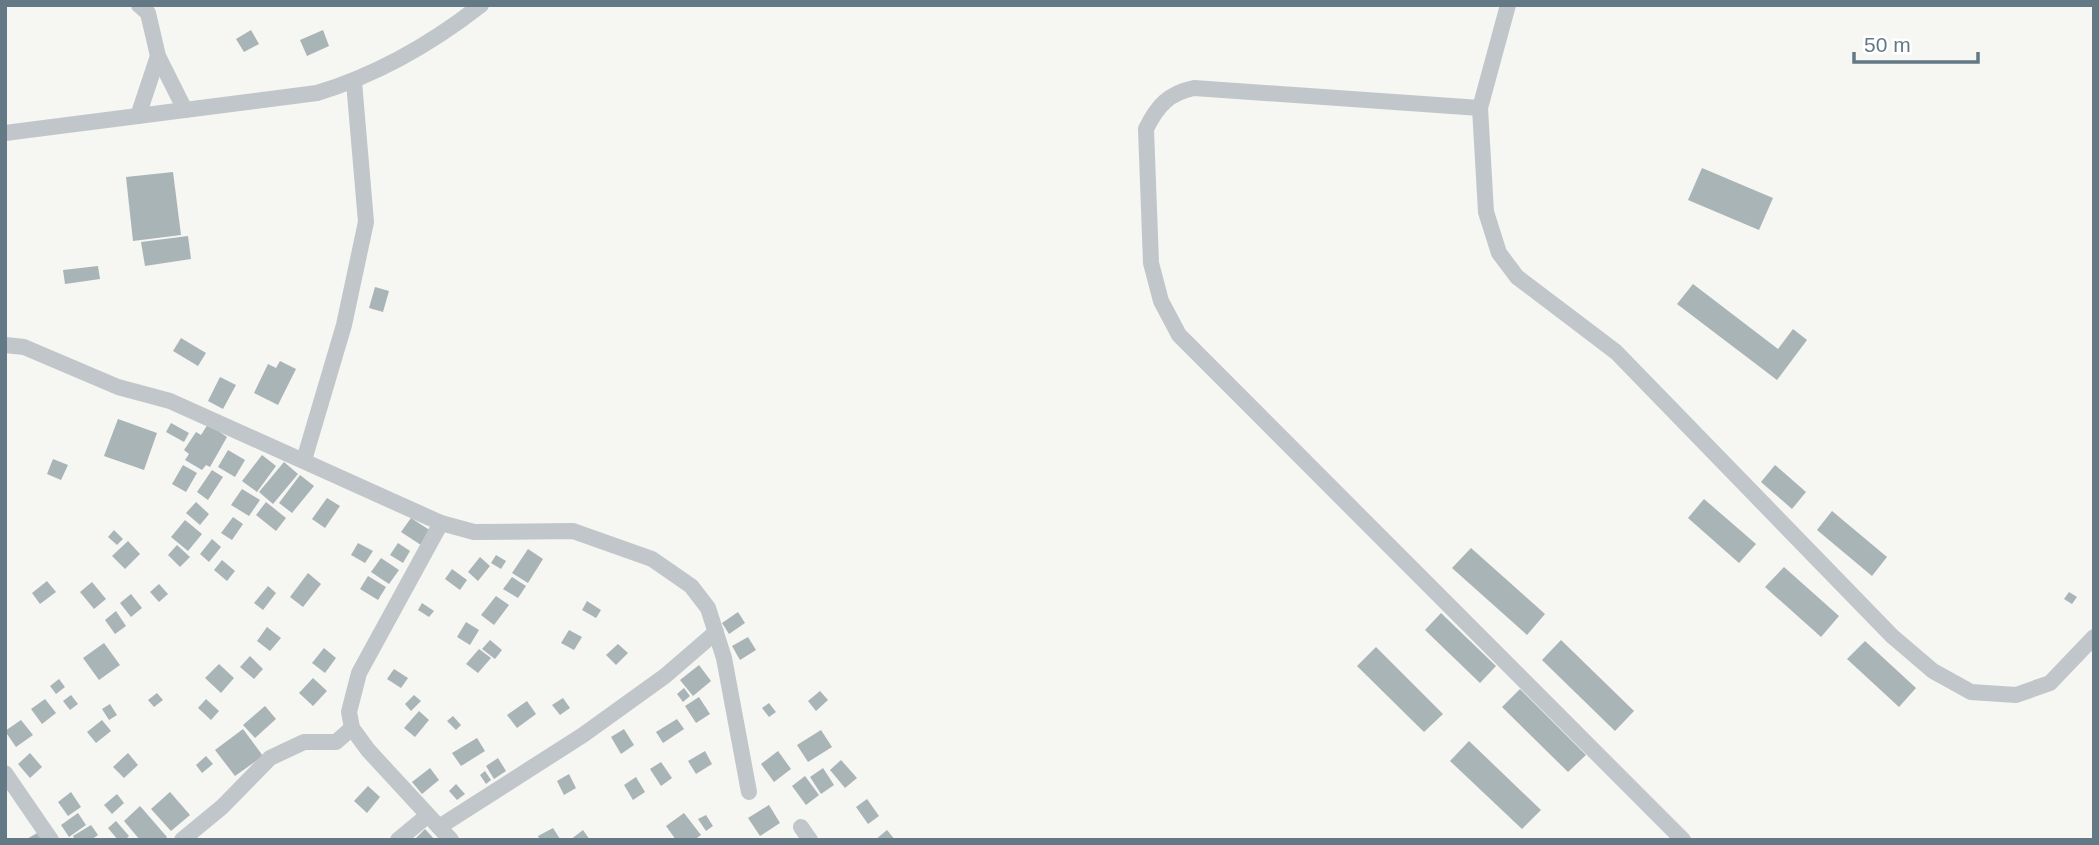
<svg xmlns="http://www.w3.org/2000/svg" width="2099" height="845" font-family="Arial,sans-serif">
  <rect width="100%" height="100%" fill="#f6f6f2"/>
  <!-- building -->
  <g fill="#a9b4b7">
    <polygon points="251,30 259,44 244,52 236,39"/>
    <polygon points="323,30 329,46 307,56 300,40"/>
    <polygon points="1702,168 1773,198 1759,230 1688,200"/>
    <polygon points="173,172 181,235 133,241 126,177"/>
    <polygon points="188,236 191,259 145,266 141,242"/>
    <polygon points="98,266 100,279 65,284 63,270"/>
    <polygon points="1693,284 1778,349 1793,329 1807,340 1777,380 1677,304"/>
    <polygon points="375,287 389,291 383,312 369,308"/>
    <polygon points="181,338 206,353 198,366 173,351"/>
    <polygon points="280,361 296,369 278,405 254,393 268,364 276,368"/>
    <polygon points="220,377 236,385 223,409 208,401"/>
    <polygon points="118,419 157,433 144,470 104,456"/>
    <polygon points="171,423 189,433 184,442 166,432"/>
    <polygon points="208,424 227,437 210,467 206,465 202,470 185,460 189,454 184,450 196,432 201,435"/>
    <polygon points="228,450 245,460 235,477 218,467"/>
    <polygon points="262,455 276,466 257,492 242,481"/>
    <polygon points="53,459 68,465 61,480 47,474"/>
    <polygon points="284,462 298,474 273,504 259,492"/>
    <polygon points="183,465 197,473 186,492 172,484"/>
    <polygon points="1775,465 1806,492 1792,509 1761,482"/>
    <polygon points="212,470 223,477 208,500 197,492"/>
    <polygon points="300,475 314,486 292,513 279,503"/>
    <polygon points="242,489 260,500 249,516 231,505"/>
    <polygon points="327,498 340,506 325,528 312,519"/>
    <polygon points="1704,499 1756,544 1739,563 1688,518"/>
    <polygon points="196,502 209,514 200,525 186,513"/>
    <polygon points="266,502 286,518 276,531 256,515"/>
    <polygon points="1832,511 1887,557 1872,576 1817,530"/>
    <polygon points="233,517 243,524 232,540 221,533"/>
    <polygon points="411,518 431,531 421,545 401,532"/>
    <polygon points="185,520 202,534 188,551 171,537"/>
    <polygon points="114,530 123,539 117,545 108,537"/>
    <polygon points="212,539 221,547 209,562 200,554"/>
    <polygon points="128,541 140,554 125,569 112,556"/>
    <polygon points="358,543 373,551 365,563 351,555"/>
    <polygon points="398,543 410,551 403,563 390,555"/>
    <polygon points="177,545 190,557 180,567 168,555"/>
    <polygon points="1471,548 1545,614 1527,635 1452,568"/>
    <polygon points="528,549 543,559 528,583 512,573"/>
    <polygon points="496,555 506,561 501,569 491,563"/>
    <polygon points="480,557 490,566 478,581 468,572"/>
    <polygon points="381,558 399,570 389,584 371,572"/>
    <polygon points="222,560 235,571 227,581 214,570"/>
    <polygon points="1784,567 1839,616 1821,637 1765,587"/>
    <polygon points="452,569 467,580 460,590 445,579"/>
    <polygon points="308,573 321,584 303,607 290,597"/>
    <polygon points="368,576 386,587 378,600 360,589"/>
    <polygon points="512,577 526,586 518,598 503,589"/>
    <polygon points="47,581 56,592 40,604 32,593"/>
    <polygon points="92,582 106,599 94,609 80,592"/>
    <polygon points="159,584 168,594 159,602 150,592"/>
    <polygon points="268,586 276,593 263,610 254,603"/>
    <polygon points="2069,592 2077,597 2072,604 2064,599"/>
    <polygon points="131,594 142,608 131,617 120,603"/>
    <polygon points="496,596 509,605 494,625 481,615"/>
    <polygon points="587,601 601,610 596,618 582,610"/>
    <polygon points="422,603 434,611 429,617 418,610"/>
    <polygon points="116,611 126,626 115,634 105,620"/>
    <polygon points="738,612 745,623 729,634 722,623"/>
    <polygon points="1441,613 1496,666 1480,683 1425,630"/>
    <polygon points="466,622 479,630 470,645 457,637"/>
    <polygon points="267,627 281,638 270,651 257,641"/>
    <polygon points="569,630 582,637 574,650 561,643"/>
    <polygon points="748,637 756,650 740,660 732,646"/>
    <polygon points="490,640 502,650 495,659 482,649"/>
    <polygon points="1561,640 1634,711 1615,731 1542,660"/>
    <polygon points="1865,641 1916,688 1899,707 1847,659"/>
    <polygon points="104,643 120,665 99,680 83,658"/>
    <polygon points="618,644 628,653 616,665 606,655"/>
    <polygon points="1376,647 1443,714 1424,732 1357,666"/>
    <polygon points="324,648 336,658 325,673 312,663"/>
    <polygon points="479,649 491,658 478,673 466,664"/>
    <polygon points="250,656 263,669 254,679 240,667"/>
    <polygon points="219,664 234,678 221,693 205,678"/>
    <polygon points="699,665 711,681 693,696 680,680"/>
    <polygon points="394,669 408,678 401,688 387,679"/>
    <polygon points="313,678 327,691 313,706 299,693"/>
    <polygon points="59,679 65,687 56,694 50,686"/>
    <polygon points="684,688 690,696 683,702 677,694"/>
    <polygon points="1520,689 1586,755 1568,772 1502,707"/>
    <polygon points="820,691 828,700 816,711 808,701"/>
    <polygon points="157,693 163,700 154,707 148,700"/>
    <polygon points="71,695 78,704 70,710 63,701"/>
    <polygon points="414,695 421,701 411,711 405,704"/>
    <polygon points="699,697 710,714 696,723 685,706"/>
    <polygon points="563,698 570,708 560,715 552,705"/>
    <polygon points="45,699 56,713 42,724 31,709"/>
    <polygon points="206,699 219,711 211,720 198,708"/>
    <polygon points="527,701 536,714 517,728 507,715"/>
    <polygon points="769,703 776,712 769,717 762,708"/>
    <polygon points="110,704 117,715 109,720 102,709"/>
    <polygon points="265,706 276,719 255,738 243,725"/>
    <polygon points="419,711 429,720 415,737 404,728"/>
    <polygon points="453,716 461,725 456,730 447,721"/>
    <polygon points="677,719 684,729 663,743 656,732"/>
    <polygon points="21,720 33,735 16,747 5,731"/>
    <polygon points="102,720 111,731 96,743 87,732"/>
    <polygon points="243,729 263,756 235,776 215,750"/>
    <polygon points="624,729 634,745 621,754 611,737"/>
    <polygon points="821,730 832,747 808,762 797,745"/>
    <polygon points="477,738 485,751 461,766 452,753"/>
    <polygon points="1469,741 1541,810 1522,829 1450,761"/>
    <polygon points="705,751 712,764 696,774 688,761"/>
    <polygon points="778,751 791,769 774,782 761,764"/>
    <polygon points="30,753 42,767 30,778 18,764"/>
    <polygon points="128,753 138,765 124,778 113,767"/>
    <polygon points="206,756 213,764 202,773 196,765"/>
    <polygon points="498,758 506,771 494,779 486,766"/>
    <polygon points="841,760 857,778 845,788 830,770"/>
    <polygon points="661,762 672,778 661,786 650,769"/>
    <polygon points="430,768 439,780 422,794 412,782"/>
    <polygon points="823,768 834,785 821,794 810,777"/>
    <polygon points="485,771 491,780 486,784 480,775"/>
    <polygon points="569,774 576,788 564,795 557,781"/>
    <polygon points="805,776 819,795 806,805 792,786"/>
    <polygon points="636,777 645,792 633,800 624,785"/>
    <polygon points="456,784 465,794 457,800 449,791"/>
    <polygon points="368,786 380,797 367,813 354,801"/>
    <polygon points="71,792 81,807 68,816 58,802"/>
    <polygon points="170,792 190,815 171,831 151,809"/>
    <polygon points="117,794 124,803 112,814 104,805"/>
    <polygon points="867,799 879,816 868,824 856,807"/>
    <polygon points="769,805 780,823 760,836 748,818"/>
    <polygon points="140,806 167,837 164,840 140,840 124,821"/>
    <polygon points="78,813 86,825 69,837 61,825"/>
    <polygon points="684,813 701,835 694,840 676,840 666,826"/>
    <polygon points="706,815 713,826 706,831 698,819"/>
    <polygon points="116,821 129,836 125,840 118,840 108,828"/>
    <polygon points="91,825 98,835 91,840 75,840 73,836"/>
    <polygon points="553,828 560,839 540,840 538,836"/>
    <polygon points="425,829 435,840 414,840"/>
    <polygon points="583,830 590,840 570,840"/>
    <polygon points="887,830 895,840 875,840"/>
    <polygon points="39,832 44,840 25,840"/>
  </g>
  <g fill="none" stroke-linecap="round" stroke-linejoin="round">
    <!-- minor -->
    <g stroke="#c0c6c9" stroke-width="16">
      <polyline points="139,5 148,13 158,56 185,110"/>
      <polyline points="1508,5 1480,108 1486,212 1499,253 1517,277 1616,352 1892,636 1933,671 1971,692 2016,695 2050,683 2094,637"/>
      <path d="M1480,108L1194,88C1169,93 1157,106 1146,129L1151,263L1161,301L1179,335L1683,840"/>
      <polyline points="138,116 158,56"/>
      <path d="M5,133L317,93C377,75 431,44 481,5"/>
      <polyline points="5,345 24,347 118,387 170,401 441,523 474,532 573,531 652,559 691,586 708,608 724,658 749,792"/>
      <polyline points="304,460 344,325 366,222 354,82"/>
      <polyline points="441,523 359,673 349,712 352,728 368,750 451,840"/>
      <polyline points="5,773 51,840"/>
      <polyline points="439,827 583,735 665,676 716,632"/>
      <polyline points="801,827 810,840"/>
      <polyline points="182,840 222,807 270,758 304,742 336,742 352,728"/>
      <polyline points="398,840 427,816"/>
    </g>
  </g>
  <!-- border -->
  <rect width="2099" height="845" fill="none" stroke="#637985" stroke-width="14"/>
  <!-- scale -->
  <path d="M1854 52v10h124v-10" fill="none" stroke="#637985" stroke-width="3.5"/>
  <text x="1864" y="52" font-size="21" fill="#637985" stroke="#ffffff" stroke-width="5" paint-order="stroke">50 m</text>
</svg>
